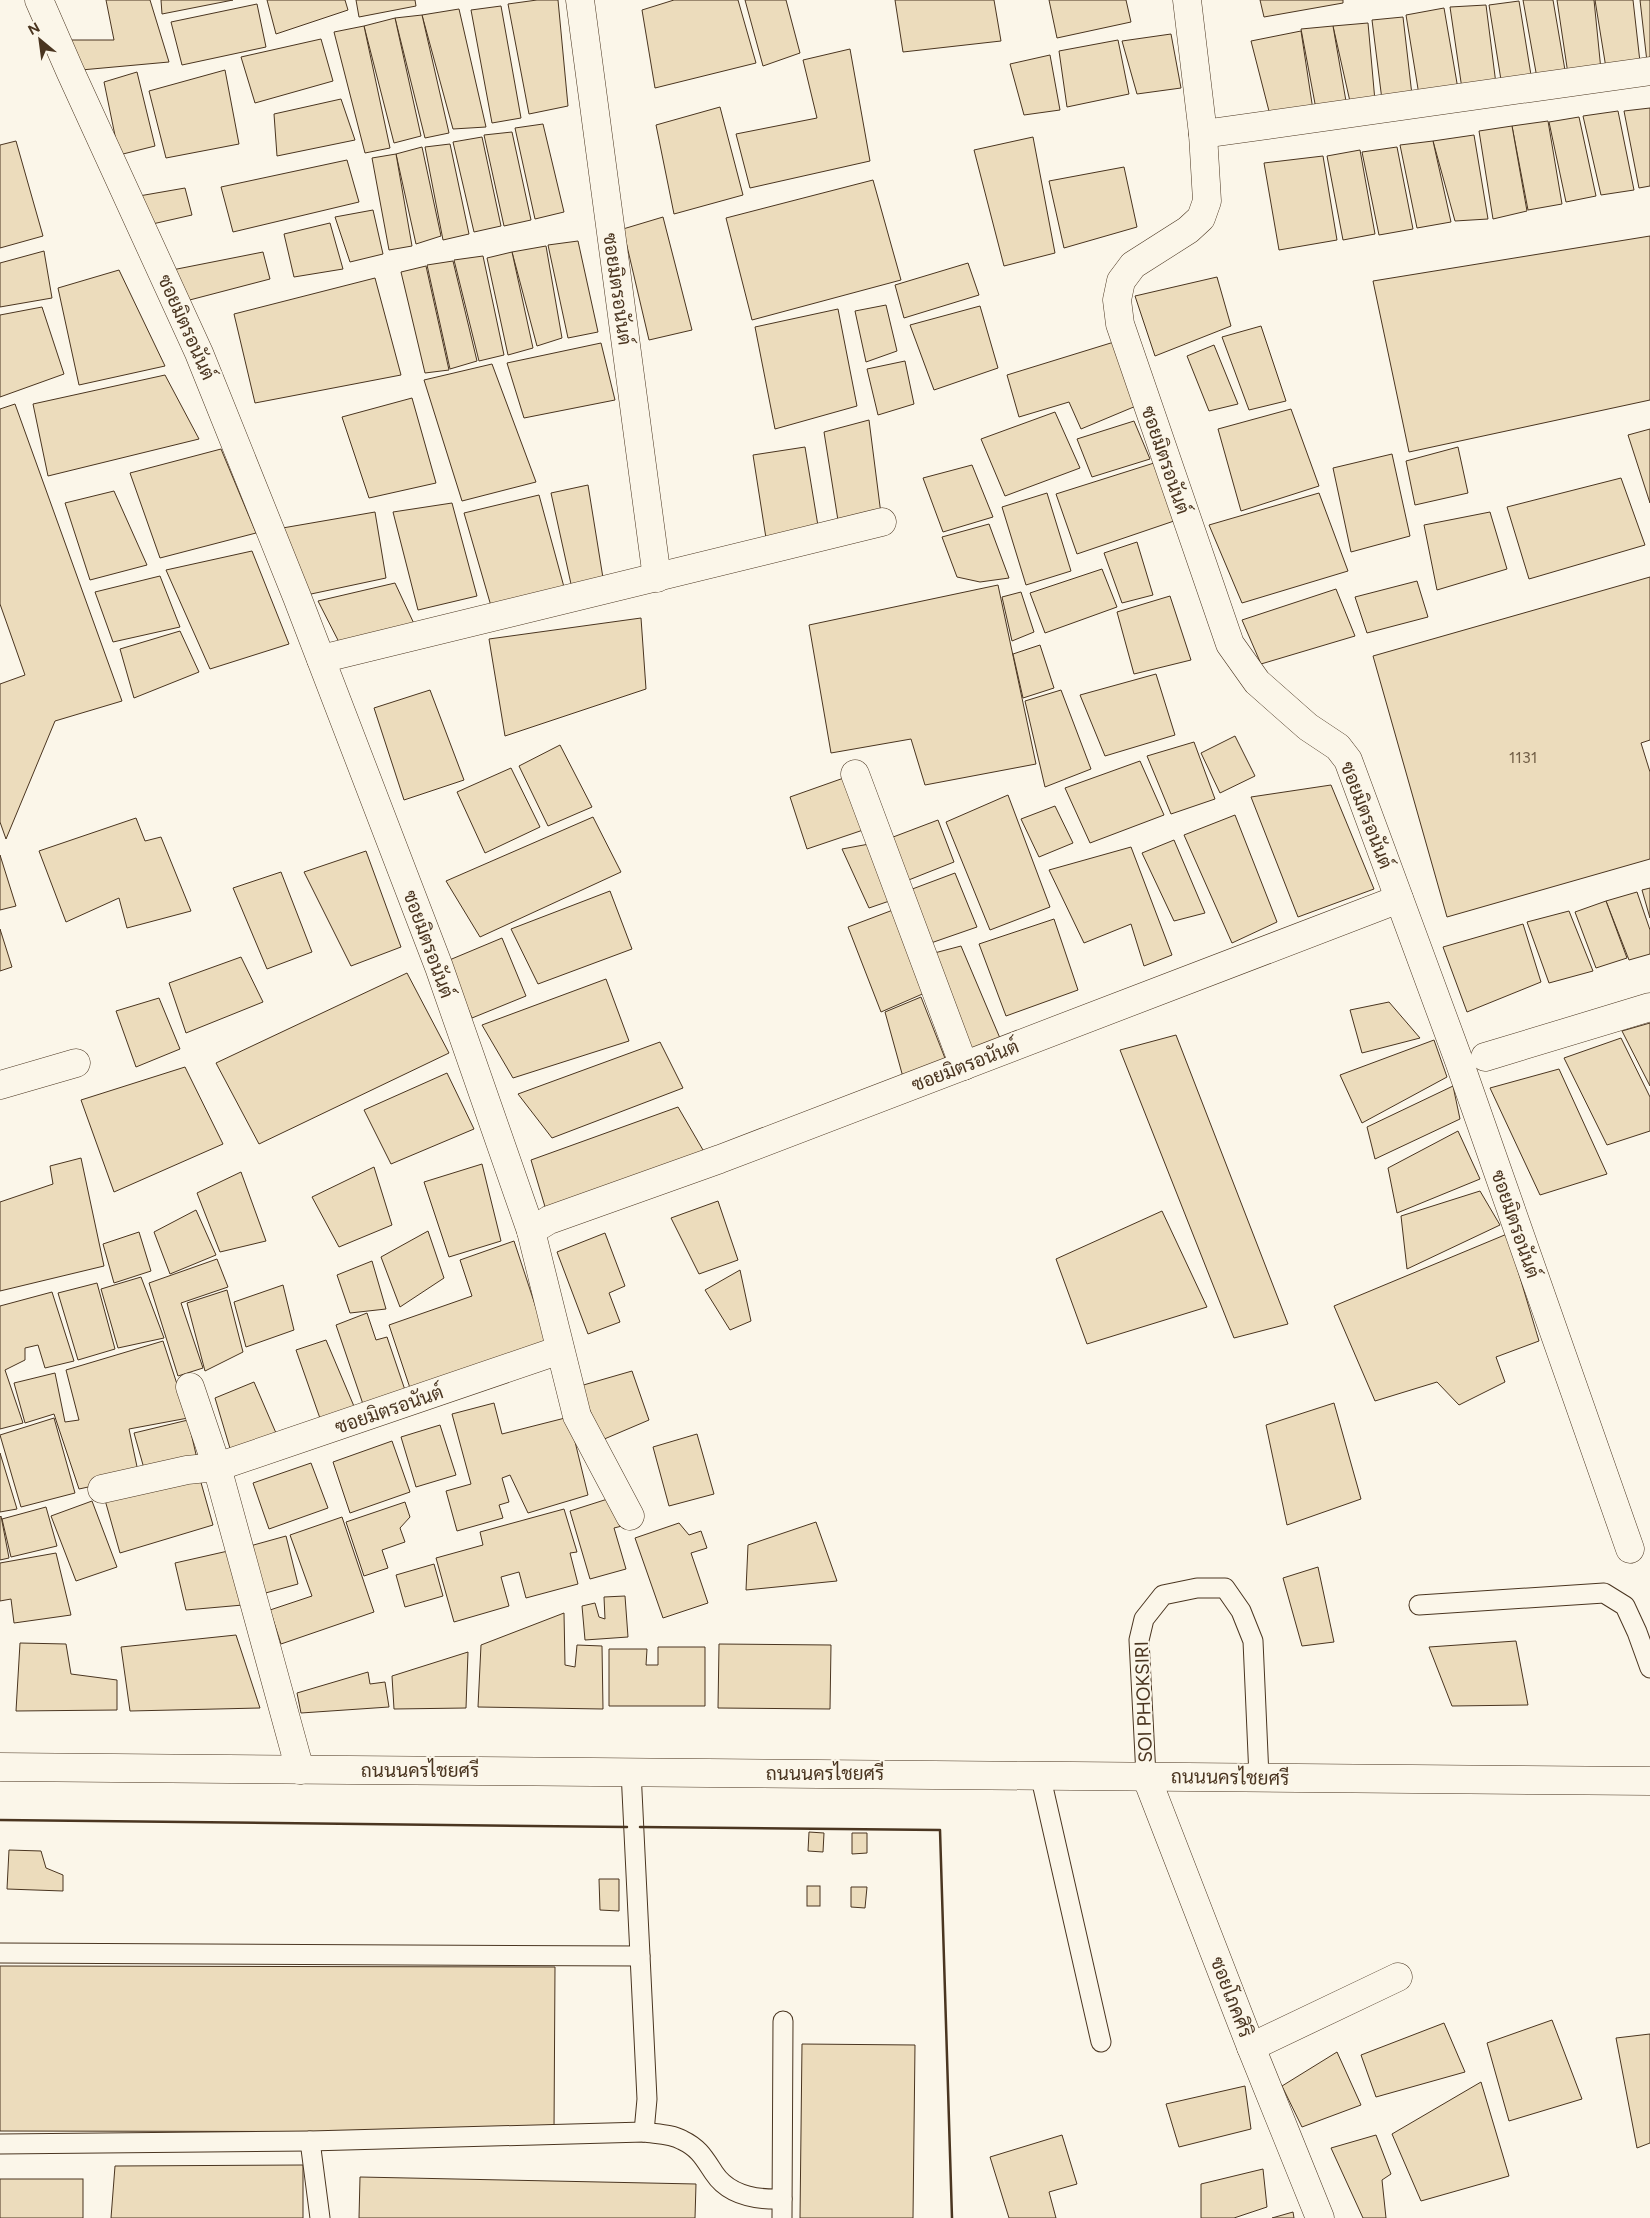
<svg xmlns="http://www.w3.org/2000/svg" width="1650" height="2218" font-family="Figtree,Sarabun,sans-serif">
  <rect width="100%" height="100%" fill="#fbf6e9"/>
  <!-- building -->
  <g fill="#ecdcbc" stroke="#4a3520">
    <polygon points="106,0 150,0 169,62 70,71 69,40 114,40"/>
    <polygon points="161,0 233,0 162,14"/>
    <polygon points="267,0 345,0 348,10 276,34"/>
    <polygon points="356,0 415,0 416,6 359,17"/>
    <polygon points="537,0 558,0 568,106 529,114 508,4"/>
    <polygon points="674,0 738,0 756,63 655,88 642,10"/>
    <polygon points="745,0 786,0 800,53 763,66"/>
    <polygon points="895,0 994,0 1001,41 903,52"/>
    <polygon points="1049,0 1126,0 1131,22 1057,38"/>
    <polygon points="1260,0 1343,0 1343,3 1264,17"/>
    <polygon points="1523,0 1553,0 1566,76 1537,78"/>
    <polygon points="1557,0 1594,0 1601,70 1568,74"/>
    <polygon points="1595,0 1633,0 1640,62 1606,68"/>
    <polygon points="1640,0 1650,0 1650,61 1647,62"/>
    <polygon points="1519,1 1531,75 1501,80 1489,5"/>
    <polygon points="257,4 266,47 182,65 171,22"/>
    <polygon points="1486,5 1496,84 1462,89 1450,7"/>
    <polygon points="501,6 521,118 492,123 471,10"/>
    <polygon points="1444,8 1458,89 1419,95 1406,15"/>
    <polygon points="459,9 486,127 453,129 422,15"/>
    <polygon points="422,15 449,133 425,138 395,18"/>
    <polygon points="1403,17 1412,95 1382,100 1372,20"/>
    <polygon points="395,18 421,136 394,143 364,26"/>
    <polygon points="1368,23 1375,101 1351,106 1333,26"/>
    <polygon points="364,26 390,148 365,153 334,32"/>
    <polygon points="1333,26 1347,107 1316,109 1301,29"/>
    <polygon points="1301,31 1313,110 1270,115 1251,41"/>
    <polygon points="1171,34 1181,88 1137,94 1122,41"/>
    <polygon points="321,39 333,81 255,103 241,57"/>
    <polygon points="1118,40 1129,94 1067,107 1059,51"/>
    <polygon points="850,49 870,161 750,188 736,134 817,118 803,60"/>
    <polygon points="1050,55 1060,110 1024,115 1010,64"/>
    <polygon points="225,70 239,144 166,158 149,91"/>
    <polygon points="137,72 155,146 119,155 104,82"/>
    <polygon points="341,99 355,140 277,156 274,114"/>
    <polygon points="720,107 743,195 674,214 656,125"/>
    <polygon points="1650,108 1650,186 1639,188 1624,111"/>
    <polygon points="1618,111 1634,190 1601,195 1583,116"/>
    <polygon points="1579,117 1596,196 1566,202 1549,122"/>
    <polygon points="1548,121 1562,204 1528,210 1512,126"/>
    <polygon points="543,124 564,212 535,219 515,128"/>
    <polygon points="1512,126 1527,211 1493,219 1479,131"/>
    <polygon points="512,132 531,220 504,226 484,135"/>
    <polygon points="1474,135 1488,219 1455,221 1433,141"/>
    <polygon points="482,137 501,226 474,232 453,142"/>
    <polygon points="1033,137 1055,253 1004,266 974,150"/>
    <polygon points="16,141 43,236 0,248 0,145"/>
    <polygon points="1433,141 1451,222 1417,228 1400,145"/>
    <polygon points="450,144 469,234 443,240 425,147"/>
    <polygon points="422,147 441,236 416,244 396,154"/>
    <polygon points="1397,147 1413,229 1379,235 1362,152"/>
    <polygon points="1360,150 1375,234 1343,240 1327,156"/>
    <polygon points="396,154 412,246 389,250 372,158"/>
    <polygon points="1323,156 1337,240 1279,250 1264,163"/>
    <polygon points="347,160 359,202 233,232 221,187"/>
    <polygon points="1124,167 1137,227 1064,248 1049,181"/>
    <polygon points="873,180 901,280 752,320 726,218"/>
    <polygon points="185,188 192,215 148,225 139,196"/>
    <polygon points="373,210 383,254 350,262 335,217"/>
    <polygon points="663,217 692,330 649,340 623,229"/>
    <polygon points="330,223 343,269 294,277 284,234"/>
    <polygon points="1650,236 1650,400 1409,452 1373,281"/>
    <polygon points="578,241 598,332 568,338 548,245"/>
    <polygon points="546,246 562,338 537,346 512,252"/>
    <polygon points="44,251 52,298 0,307 0,263"/>
    <polygon points="263,252 270,279 182,302 172,270"/>
    <polygon points="512,252 533,348 508,355 487,258"/>
    <polygon points="483,256 504,355 479,361 454,260"/>
    <polygon points="453,261 477,361 450,369 427,265"/>
    <polygon points="968,263 979,295 904,318 895,285"/>
    <polygon points="426,266 449,370 425,373 401,272"/>
    <polygon points="119,270 165,366 79,385 58,288"/>
    <polygon points="1217,277 1231,326 1155,356 1135,296"/>
    <polygon points="375,278 401,375 255,403 234,314"/>
    <polygon points="886,305 897,351 866,362 855,311"/>
    <polygon points="980,306 998,368 934,390 910,325"/>
    <polygon points="42,307 64,374 0,397 0,315"/>
    <polygon points="838,309 857,406 775,429 755,327"/>
    <polygon points="1261,326 1286,401 1249,410 1222,337"/>
    <polygon points="1114,342 1136,406 1081,429 1069,402 1019,417 1007,375"/>
    <polygon points="601,343 615,400 524,418 507,363"/>
    <polygon points="1214,345 1238,404 1209,411 1187,356"/>
    <polygon points="905,361 914,404 878,415 867,369"/>
    <polygon points="492,364 536,482 462,501 424,380"/>
    <polygon points="165,375 199,439 48,476 33,404"/>
    <polygon points="412,398 436,483 369,498 342,417"/>
    <polygon points="15,404 122,701 55,721 6,839 0,822 0,684 25,675 0,604 0,409"/>
    <polygon points="1291,409 1319,486 1241,511 1218,429"/>
    <polygon points="1055,412 1080,468 1005,496 981,439"/>
    <polygon points="869,420 882,522 840,533 824,432"/>
    <polygon points="1134,421 1150,459 1092,477 1077,439"/>
    <polygon points="1650,429 1650,503 1628,435"/>
    <polygon points="805,447 820,538 768,551 753,455"/>
    <polygon points="1458,447 1468,493 1415,505 1406,461"/>
    <polygon points="221,449 256,533 160,558 130,473"/>
    <polygon points="1392,454 1410,536 1351,552 1333,468"/>
    <polygon points="1154,463 1174,521 1077,554 1056,494"/>
    <polygon points="972,465 993,517 943,532 923,478"/>
    <polygon points="1621,478 1645,545 1529,579 1507,507"/>
    <polygon points="588,485 603,578 571,584 551,493"/>
    <polygon points="114,491 147,565 90,580 65,503"/>
    <polygon points="1047,493 1071,571 1026,585 1002,507"/>
    <polygon points="1319,493 1348,571 1242,603 1209,525"/>
    <polygon points="539,495 564,587 491,606 464,513"/>
    <polygon points="452,503 477,596 418,610 393,512"/>
    <polygon points="375,512 386,578 297,597 271,530"/>
    <polygon points="1490,512 1507,569 1437,590 1424,525"/>
    <polygon points="989,524 1009,578 980,582 957,577 942,537"/>
    <polygon points="1137,542 1153,595 1122,603 1104,553"/>
    <polygon points="252,551 289,644 210,669 166,570"/>
    <polygon points="1102,569 1117,607 1045,633 1030,593"/>
    <polygon points="160,576 180,627 113,642 95,592"/>
    <polygon points="1650,577 1650,740 1641,743 1650,772 1650,859 1447,917 1373,656"/>
    <polygon points="1417,581 1428,617 1367,633 1355,597"/>
    <polygon points="395,583 416,628 342,648 318,601"/>
    <polygon points="998,585 1036,764 925,785 911,739 831,753 809,625"/>
    <polygon points="1336,589 1355,636 1261,664 1242,620"/>
    <polygon points="1021,592 1034,632 1012,641 1002,597"/>
    <polygon points="1170,596 1191,660 1134,674 1117,612"/>
    <polygon points="641,618 646,689 505,736 489,639"/>
    <polygon points="180,631 199,672 134,698 120,649"/>
    <polygon points="1040,645 1054,688 1023,698 1013,654"/>
    <polygon points="1156,674 1175,735 1105,756 1080,695"/>
    <polygon points="430,690 464,780 404,800 374,708"/>
    <polygon points="1061,690 1091,769 1045,787 1025,701"/>
    <polygon points="1235,736 1255,776 1220,793 1201,753"/>
    <polygon points="1194,742 1215,799 1171,814 1147,756"/>
    <polygon points="560,745 592,807 548,826 519,766"/>
    <polygon points="1140,761 1164,815 1090,843 1065,788"/>
    <polygon points="511,768 540,827 485,853 457,792"/>
    <polygon points="855,774 875,826 807,849 790,797"/>
    <polygon points="1331,785 1374,889 1298,917 1251,797"/>
    <polygon points="1008,795 1050,907 990,930 946,822"/>
    <polygon points="1055,806 1073,843 1039,857 1021,819"/>
    <polygon points="1235,815 1277,922 1232,943 1184,835"/>
    <polygon points="593,817 621,872 480,937 446,881"/>
    <polygon points="136,818 145,841 161,837 191,911 127,928 119,898 66,922 39,851"/>
    <polygon points="938,820 954,862 896,885 880,842"/>
    <polygon points="1174,840 1205,913 1174,921 1142,853"/>
    <polygon points="880,842 901,897 869,908 842,849"/>
    <polygon points="1131,847 1172,955 1144,966 1131,924 1084,943 1049,870"/>
    <polygon points="366,851 401,947 351,966 304,872"/>
    <polygon points="0,855 16,906 0,910"/>
    <polygon points="281,872 312,952 267,969 233,888"/>
    <polygon points="955,873 977,927 928,944 907,891"/>
    <polygon points="1650,888 1650,918 1642,890"/>
    <polygon points="610,891 632,949 538,984 511,929"/>
    <polygon points="1637,892 1650,930 1650,954 1629,960 1606,901"/>
    <polygon points="1606,901 1627,958 1596,968 1575,912"/>
    <polygon points="893,910 927,992 881,1012 848,927"/>
    <polygon points="1569,911 1593,971 1549,983 1527,922"/>
    <polygon points="1054,919 1078,990 1006,1016 979,944"/>
    <polygon points="1523,924 1541,982 1467,1012 1443,947"/>
    <polygon points="0,929 12,967 0,971"/>
    <polygon points="502,938 526,996 472,1018 447,961"/>
    <polygon points="961,946 1005,1050 964,1066 923,956"/>
    <polygon points="241,957 263,1002 186,1033 169,983"/>
    <polygon points="407,973 449,1053 259,1144 216,1063"/>
    <polygon points="606,979 629,1041 513,1078 482,1025"/>
    <polygon points="921,997 950,1071 906,1088 885,1012"/>
    <polygon points="159,998 180,1049 136,1067 116,1011"/>
    <polygon points="1389,1002 1420,1038 1362,1053 1350,1010"/>
    <polygon points="1650,1023 1650,1086 1622,1031"/>
    <polygon points="1176,1035 1288,1324 1234,1338 1120,1050"/>
    <polygon points="1621,1038 1650,1097 1650,1131 1607,1145 1564,1058"/>
    <polygon points="1434,1040 1447,1077 1362,1123 1340,1075"/>
    <polygon points="660,1042 683,1088 552,1138 518,1094"/>
    <polygon points="185,1067 223,1144 114,1192 81,1100"/>
    <polygon points="1559,1069 1607,1174 1540,1195 1490,1088"/>
    <polygon points="447,1073 474,1129 391,1164 364,1110"/>
    <polygon points="1453,1086 1460,1119 1375,1159 1367,1127"/>
    <polygon points="678,1107 710,1162 549,1220 531,1160"/>
    <polygon points="1458,1131 1480,1179 1397,1213 1388,1168"/>
    <polygon points="81,1158 104,1266 0,1291 0,1202 53,1184 50,1166"/>
    <polygon points="482,1164 501,1241 449,1257 424,1182"/>
    <polygon points="374,1167 392,1225 339,1247 312,1197"/>
    <polygon points="241,1172 266,1241 220,1252 197,1193"/>
    <polygon points="1480,1191 1500,1225 1407,1269 1401,1216"/>
    <polygon points="718,1201 738,1260 699,1274 671,1218"/>
    <polygon points="196,1210 216,1255 170,1274 154,1232"/>
    <polygon points="1162,1211 1207,1307 1087,1344 1056,1259"/>
    <polygon points="428,1231 444,1278 400,1307 381,1257"/>
    <polygon points="139,1232 151,1271 114,1283 103,1244"/>
    <polygon points="605,1233 625,1286 609,1293 620,1322 588,1334 557,1252"/>
    <polygon points="1507,1234 1539,1341 1496,1357 1505,1382 1459,1405 1437,1382 1375,1401 1334,1306"/>
    <polygon points="514,1241 547,1341 410,1388 389,1325 472,1296 460,1260"/>
    <polygon points="217,1259 228,1287 181,1303 203,1368 178,1376 149,1283"/>
    <polygon points="372,1261 386,1309 350,1313 337,1275"/>
    <polygon points="740,1270 751,1321 730,1330 705,1290"/>
    <polygon points="141,1277 164,1338 118,1348 101,1289"/>
    <polygon points="97,1283 115,1349 78,1360 58,1293"/>
    <polygon points="283,1285 294,1330 246,1347 234,1302"/>
    <polygon points="227,1290 243,1352 205,1371 187,1303"/>
    <polygon points="52,1292 74,1361 45,1368 38,1345 25,1348 25,1360 5,1370 23,1423 0,1429 0,1306"/>
    <polygon points="367,1313 376,1340 387,1337 407,1396 365,1410 336,1325"/>
    <polygon points="326,1340 356,1411 322,1424 296,1350"/>
    <polygon points="163,1341 188,1418 129,1429 139,1476 79,1489 54,1414 25,1423 14,1383 55,1373 65,1422 79,1420 66,1370"/>
    <polygon points="632,1371 649,1420 602,1440 580,1386"/>
    <polygon points="254,1382 279,1440 232,1455 215,1398"/>
    <polygon points="494,1403 502,1434 569,1417 588,1495 528,1513 510,1475 502,1478 509,1502 499,1505 503,1518 457,1531 446,1491 471,1484 452,1414"/>
    <polygon points="1334,1403 1361,1499 1287,1525 1266,1425"/>
    <polygon points="54,1418 75,1493 21,1507 0,1435"/>
    <polygon points="188,1420 198,1463 145,1472 134,1433"/>
    <polygon points="440,1425 456,1475 416,1487 401,1437"/>
    <polygon points="697,1434 714,1494 669,1506 653,1447"/>
    <polygon points="392,1441 410,1492 350,1513 333,1462"/>
    <polygon points="0,1453 17,1509 0,1512"/>
    <polygon points="311,1463 328,1508 269,1529 253,1483"/>
    <polygon points="198,1472 213,1525 120,1553 105,1500"/>
    <polygon points="617,1496 626,1525 614,1528 626,1569 590,1579 570,1511"/>
    <polygon points="92,1501 117,1567 76,1581 51,1516"/>
    <polygon points="405,1502 410,1517 400,1528 405,1542 382,1550 388,1568 364,1576 346,1522"/>
    <polygon points="46,1507 57,1546 11,1557 2,1519"/>
    <polygon points="564,1509 577,1552 570,1553 578,1584 526,1598 519,1572 501,1577 509,1606 454,1622 436,1558 483,1545 480,1532"/>
    <polygon points="1,1516 9,1558 0,1560 0,1517"/>
    <polygon points="342,1517 374,1612 281,1644 270,1610 312,1596 290,1535"/>
    <polygon points="816,1522 837,1581 746,1590 748,1545"/>
    <polygon points="679,1523 689,1535 701,1531 707,1548 691,1553 708,1603 663,1618 635,1538"/>
    <polygon points="286,1536 298,1584 262,1594 250,1546"/>
    <polygon points="228,1551 243,1605 186,1610 175,1563"/>
    <polygon points="56,1553 71,1615 14,1623 11,1599 0,1601 0,1563"/>
    <polygon points="434,1564 443,1596 405,1607 396,1575"/>
    <polygon points="1318,1567 1334,1642 1302,1646 1283,1578"/>
    <polygon points="625,1596 628,1637 585,1640 582,1606 595,1603 599,1617 605,1619 604,1597"/>
    <polygon points="564,1613 565,1665 575,1667 577,1645 602,1646 603,1709 478,1707 481,1645"/>
    <polygon points="236,1635 260,1708 130,1711 121,1647"/>
    <polygon points="1516,1641 1528,1705 1452,1706 1429,1647"/>
    <polygon points="20,1643 66,1644 71,1674 117,1680 117,1710 16,1711"/>
    <polygon points="719,1644 831,1645 830,1709 718,1708"/>
    <polygon points="658,1647 705,1647 705,1706 609,1706 609,1649 647,1649 646,1665 658,1665"/>
    <polygon points="468,1652 466,1708 394,1709 392,1676"/>
    <polygon points="368,1672 370,1684 385,1682 389,1707 301,1713 297,1693"/>
    <polygon points="809,1832 824,1833 823,1852 808,1851"/>
    <polygon points="852,1833 867,1833 867,1853 852,1854"/>
    <polygon points="9,1850 41,1851 46,1868 63,1875 63,1891 7,1889"/>
    <polygon points="599,1879 619,1879 619,1911 600,1910"/>
    <rect x="807" y="1886" width="13" height="20"/>
    <polygon points="851,1887 867,1887 865,1908 851,1907"/>
    <polygon points="0,1966 555,1967 554,2132 0,2131"/>
    <polygon points="1552,2020 1582,2099 1509,2121 1487,2043"/>
    <polygon points="1444,2023 1465,2072 1376,2097 1361,2055"/>
    <polygon points="1650,2034 1650,2143 1637,2148 1616,2038"/>
    <polygon points="802,2044 915,2045 913,2218 800,2218"/>
    <polygon points="1337,2052 1361,2105 1302,2127 1282,2086"/>
    <polygon points="1481,2082 1509,2176 1421,2201 1392,2134"/>
    <polygon points="1245,2086 1251,2129 1179,2147 1166,2104"/>
    <polygon points="1062,2135 1077,2184 1049,2192 1056,2218 1009,2218 990,2157"/>
    <polygon points="1376,2135 1391,2174 1382,2180 1386,2218 1363,2218 1331,2148"/>
    <polygon points="303,2165 303,2218 111,2218 115,2166"/>
    <polygon points="1263,2169 1267,2207 1234,2218 1201,2218 1201,2184"/>
    <polygon points="360,2177 696,2184 695,2218 359,2218"/>
    <rect x="0" y="2179" width="83" height="39"/>
    <polygon points="1293,2212 1294,2218 1272,2218"/>
  </g>
  <g fill="none" stroke-linecap="round" stroke-linejoin="round">
    <!-- lane casing -->
    <g stroke="#4a3520" stroke-width="21">
      <g id="lane">
        <polyline points="1419,1605 1604,1593 1625,1606 1637,1632 1650,1668"/>
        <polyline points="631,1771 647,2099 644,2132"/>
        <polyline points="1040,1774 1101,2042"/>
        <polyline points="1146,1776 1139,1640 1144,1619 1163,1595 1197,1588 1225,1588 1241,1611 1253,1641 1259,1777"/>
        <polyline points="0,1953 640,1956"/>
        <polyline points="310,2141 320,2218"/>
        <path d="M0,2144L310,2141L644,2132C656,2134 672,2134 682,2140C699,2148 704,2158 714,2173C729,2196 756,2200 782,2199"/>
        <polyline points="782,2218 783,2021"/>
      </g>
    </g>
    <!-- street casing -->
    <g stroke="#4a3520" stroke-width="29">
      <g id="street">
        <polyline points="39,0 70,71 199,353 297,597 439,967 531,1231 577,1416 630,1516"/>
        <polyline points="580,0 657,578"/>
        <polyline points="1187,0 1203,134 1207,201 1201,218 1188,230 1133,265 1121,281 1117,300 1120,324 1230,644 1257,682 1308,727 1338,747 1348,760 1459,1061 1630,1549"/>
        <polyline points="1203,134 1650,71"/>
        <polyline points="321,659 882,522"/>
        <polyline points="855,774 964,1066"/>
        <polyline points="1485,1057 1650,1007"/>
        <polyline points="0,1085 76,1063"/>
        <polyline points="531,1231 549,1220 720,1159 1399,899"/>
        <polyline points="190,1387 217,1467 300,1770"/>
        <polyline points="102,1489 187,1470 217,1467 560,1350"/>
        <polyline points="1146,1776 1251,2047 1320,2218"/>
        <polyline points="1251,2047 1398,1977"/>
      </g>
    </g>
    <!-- secondary casing -->
    <g stroke="#4a3520" stroke-width="29">
      <polyline id="secondary" points="0,1767 1650,1781"/>
    </g>
    <!-- lane -->
    <use href="#lane" stroke="#fbf6e9" stroke-width="19"/>
    <!-- street -->
    <use href="#street" stroke="#fbf6e9" stroke-width="28"/>
    <!-- secondary -->
    <use href="#secondary" stroke="#fbf6e9" stroke-width="28"/>
    <!-- wall -->
    <g stroke="#4a3520" stroke-width="2.5">
      <polyline points="0,1820 627,1827"/>
      <polyline points="640,1827 940,1830 952,2218"/>
    </g>
  </g>
  <g text-anchor="middle" stroke-width="4" stroke-linejoin="round" paint-order="stroke">
    <!-- number labels -->
    <g font-size="16" fill="#725f47">
      <text x="1523" y="763">1131</text>
    </g>
    <!-- street labels -->
    <g font-size="19" fill="#4a3520" stroke="#fbf6e9">
      <text transform="translate(618 289) rotate(82)" y="7">ซอยมิตรอนันต์</text>
      <text transform="translate(187 327) rotate(66)" y="7">ซอยมิตรอนันต์</text>
      <text transform="translate(1166 460) rotate(71)" y="7">ซอยมิตรอนันต์</text>
      <text transform="translate(1367 815) rotate(69)" y="7">ซอยมิตรอนันต์</text>
      <text transform="translate(429 944) rotate(70)" y="7">ซอยมิตรอนันต์</text>
      <text transform="translate(965 1065) rotate(-21)" y="7">ซอยมิตรอนันต์</text>
      <text transform="translate(1516 1224) rotate(71)" y="7">ซอยมิตรอนันต์</text>
      <text transform="translate(389 1409) rotate(-19)" y="7">ซอยมิตรอนันต์</text>
      <text transform="translate(1143 1702) rotate(-92)" y="7">SOI PHOKSIRI</text>
      <text x="420" y="1777">ถนนนครไชยศรี</text>
      <text x="825" y="1780">ถนนนครไชยศรี</text>
      <text transform="translate(1230 1777) rotate(1)" y="7">ถนนนครไชยศรี</text>
      <text transform="translate(1232 1997) rotate(69)" y="7">ซอยโภคศิริ</text>
    </g>
  </g>
  <!-- north arrow -->
  <g transform="translate(40 40) rotate(331)" stroke="#fbf6e9" stroke-width="4" paint-order="stroke">
  <path d="M0-4L9 19L0 12L-9 19Z" fill="#4a3520"/>
  <text y="-8" font-size="14" font-weight="bold" text-anchor="middle" fill="#4a3520">N</text>
  </g>
</svg>
